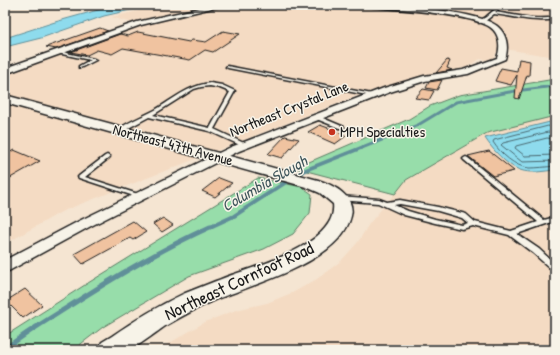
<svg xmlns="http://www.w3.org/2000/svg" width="560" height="355" font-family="'Patrick Hand',sans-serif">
  <rect width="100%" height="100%" fill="#f5e5d2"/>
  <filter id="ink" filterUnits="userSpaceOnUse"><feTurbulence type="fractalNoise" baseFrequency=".025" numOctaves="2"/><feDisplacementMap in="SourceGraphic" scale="8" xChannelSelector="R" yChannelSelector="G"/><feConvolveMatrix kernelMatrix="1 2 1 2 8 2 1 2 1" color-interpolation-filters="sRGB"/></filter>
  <g filter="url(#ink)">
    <!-- built -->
    <g fill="#f4dbc3">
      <polygon points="166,5 555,5 555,57 499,48 492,61 480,59 467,67 403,82 353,97 63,211 5,244 5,76 54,56 140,25 111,17"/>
      <polygon points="555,116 555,350 158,350 205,322 236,310 267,303 294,292 317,279 341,261 358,242 369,224 406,180 487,133"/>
    </g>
    <!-- green -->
    <g fill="#97ddaa" stroke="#5a7c63">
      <polygon points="555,79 555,116 487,133 406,180 395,194 295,168 409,119 430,106 459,95"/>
      <polygon points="258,178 302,187 312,194 310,213 293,234 264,249 189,276 103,327 73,350 5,350 5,336 88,283"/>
    </g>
    <!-- water -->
    <g fill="#8edbed" stroke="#608f99">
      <polygon points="116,5 152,5 104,16 41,38 5,47 5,38 55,22"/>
      <path d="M550,122L555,125V170C544,171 531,174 520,170C507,166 492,149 485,138Z"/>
    </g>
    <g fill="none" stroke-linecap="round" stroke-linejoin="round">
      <!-- shore -->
      <g stroke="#4a6870" stroke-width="1">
        <path d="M555,128L548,126L494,140L493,142C500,153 515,167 529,168C537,168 546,167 555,166"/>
        <polyline points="555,133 548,132 503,143 501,145 522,162 555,161"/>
        <polyline points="555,139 547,138 516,146 515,148 525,156 555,155"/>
      </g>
      <!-- stream-far2 -->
      <polyline stroke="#608f99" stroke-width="3" points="403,131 418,125 456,102 515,91 555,86"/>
      <!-- stream-far1 -->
      <polyline stroke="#608f99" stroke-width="4" points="208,228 234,216 303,171 406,130"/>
      <!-- stream -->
      <path stroke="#608f99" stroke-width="5" d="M5,349C29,330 56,315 82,298C123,272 166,247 210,227"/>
    </g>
    <!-- building -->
    <g fill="#f0c3a0" stroke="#1c1c1c">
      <polygon points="100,28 108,31 56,49 46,47"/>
      <polygon points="223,31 240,34 213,52 205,50 190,60 123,48 112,54 97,50 87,55 71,52 120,34 128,36 138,32 189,42 192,40 206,42"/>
      <polygon points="519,59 530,61 529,76 527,75 519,99 515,98 517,75 511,85 495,81 501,68 517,71"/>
      <polygon points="447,60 450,61 447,68 452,70 436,73"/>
      <polygon points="442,80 437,90 426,88 429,82"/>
      <polygon points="423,89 434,91 429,100 415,98"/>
      <polygon points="320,125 331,129 346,136 335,144 308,132"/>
      <polygon points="285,136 299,139 282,158 268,154"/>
      <polygon points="14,150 40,161 5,181 5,155"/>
      <polygon points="489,151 514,171 493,176 468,156"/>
      <polygon points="219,178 232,183 215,197 202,191"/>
      <polygon points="163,218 173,225 162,232 153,224"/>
      <polygon points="133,221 146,232 133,240 130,238 83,264 74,254"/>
      <polygon points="25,289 42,305 23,318 6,301"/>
    </g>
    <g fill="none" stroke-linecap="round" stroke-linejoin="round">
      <!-- lane casing -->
      <g stroke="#1c1c1c" stroke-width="3">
        <g id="lane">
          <path d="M500,5H504L495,12C515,15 536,21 555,17V19C535,23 513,16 494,14C489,18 484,23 479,23V21L486,17Z"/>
          <polygon points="551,5 555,5 555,11 553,10"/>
          <polygon points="57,51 94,59 96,60 80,68 79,68 79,66 90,60 57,53"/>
          <polygon points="227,66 372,94 374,95 372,96 228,68 226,67"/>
          <path d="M210,83L222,85L235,91L214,129L246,144L247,145L246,146H242L209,131L149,117L121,132L119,133L116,131C127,122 142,117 155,110C174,99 187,86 210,83ZM210,86L220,88L230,92L210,128L153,115L194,89L201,87Z"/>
          <polygon points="314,116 318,116 344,127 343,128 339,128 314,118"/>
          <polygon points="107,155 110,157 109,158 85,177 141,195 142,196 141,197 137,197 79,178 78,177 79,176 105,156"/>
          <path d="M466,157L468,158L544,220L555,217V221L517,234L539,249L555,264V271L552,270L533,253L509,235L473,226L462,229L435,223L404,215L378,203L339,200L336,198L339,196L379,199L387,202L400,200L438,207L466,214L475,222L511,231L538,222L464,160L463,159L464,158ZM400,204L438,211L462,218L468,223L462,225L435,219L408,211L394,205Z"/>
        </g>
      </g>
      <!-- street casing -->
      <g stroke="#1c1c1c" stroke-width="3">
        <g id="street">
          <polygon points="213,5 225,5 141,25 5,74 5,68 137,22"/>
          <path d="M370,5C395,5 479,11 497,26C507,34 509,47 505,59L468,74L425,81L390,92L239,151L91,226L5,273V260L81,220L231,147L384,88L424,76L463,70L497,58C501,47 500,34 490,27C472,14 398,9 373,7Z"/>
        </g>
      </g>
      <!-- secondary casing -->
      <g stroke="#1c1c1c" stroke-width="3">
        <path id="secondary" d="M5,95L318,180C333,185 356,196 351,216C340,263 252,284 213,301C197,308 182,316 167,325C159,330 135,349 129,350C119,351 108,350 98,350L102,342L112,336C135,320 158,306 183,294C198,288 213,282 229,276C257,266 338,244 333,204L320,193L306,187L5,103Z"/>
      </g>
      <!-- lane -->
      <use href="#lane" fill="#f7f3e8" fill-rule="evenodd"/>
      <!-- street -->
      <use href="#street" fill="#f7f3e8" fill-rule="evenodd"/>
      <!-- secondary -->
      <use href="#secondary" fill="#f7f3e8" fill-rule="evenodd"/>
    </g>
  </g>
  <!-- markers -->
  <circle fill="#c8321e" stroke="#f7f3e8" stroke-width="1.5" cx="332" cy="132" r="4"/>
  <g text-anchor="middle" stroke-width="3" stroke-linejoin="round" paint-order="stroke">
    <!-- street labels -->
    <g font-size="15" fill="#1c1c1c" stroke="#f7f3e8">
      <text transform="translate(289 109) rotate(-22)" y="5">Northeast Crystal Lane</text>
      <text transform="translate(173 145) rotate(15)" y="5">Northeast 47th Avenue</text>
    </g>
    <!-- poi labels -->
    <g font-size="15" fill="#1c1c1c" stroke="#f7f3e8" text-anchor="start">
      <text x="340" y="137">MPH Specialties</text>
    </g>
    <!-- water labels -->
    <g font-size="16" font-style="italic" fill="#3e555b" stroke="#f7f3e8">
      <text transform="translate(264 183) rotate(-30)" y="6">Columbia Slough</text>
    </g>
    <!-- near-street labels -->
    <g font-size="18" fill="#1c1c1c" stroke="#f7f3e8">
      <text transform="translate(239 281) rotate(-25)" y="6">Northeast Cornfoot Road</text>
    </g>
  </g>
  <!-- margin -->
  <rect width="560" height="355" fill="none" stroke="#f7f3e8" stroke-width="20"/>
  <rect x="10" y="10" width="540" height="335" fill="none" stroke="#1c1c1c" stroke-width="1.5" filter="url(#ink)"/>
</svg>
